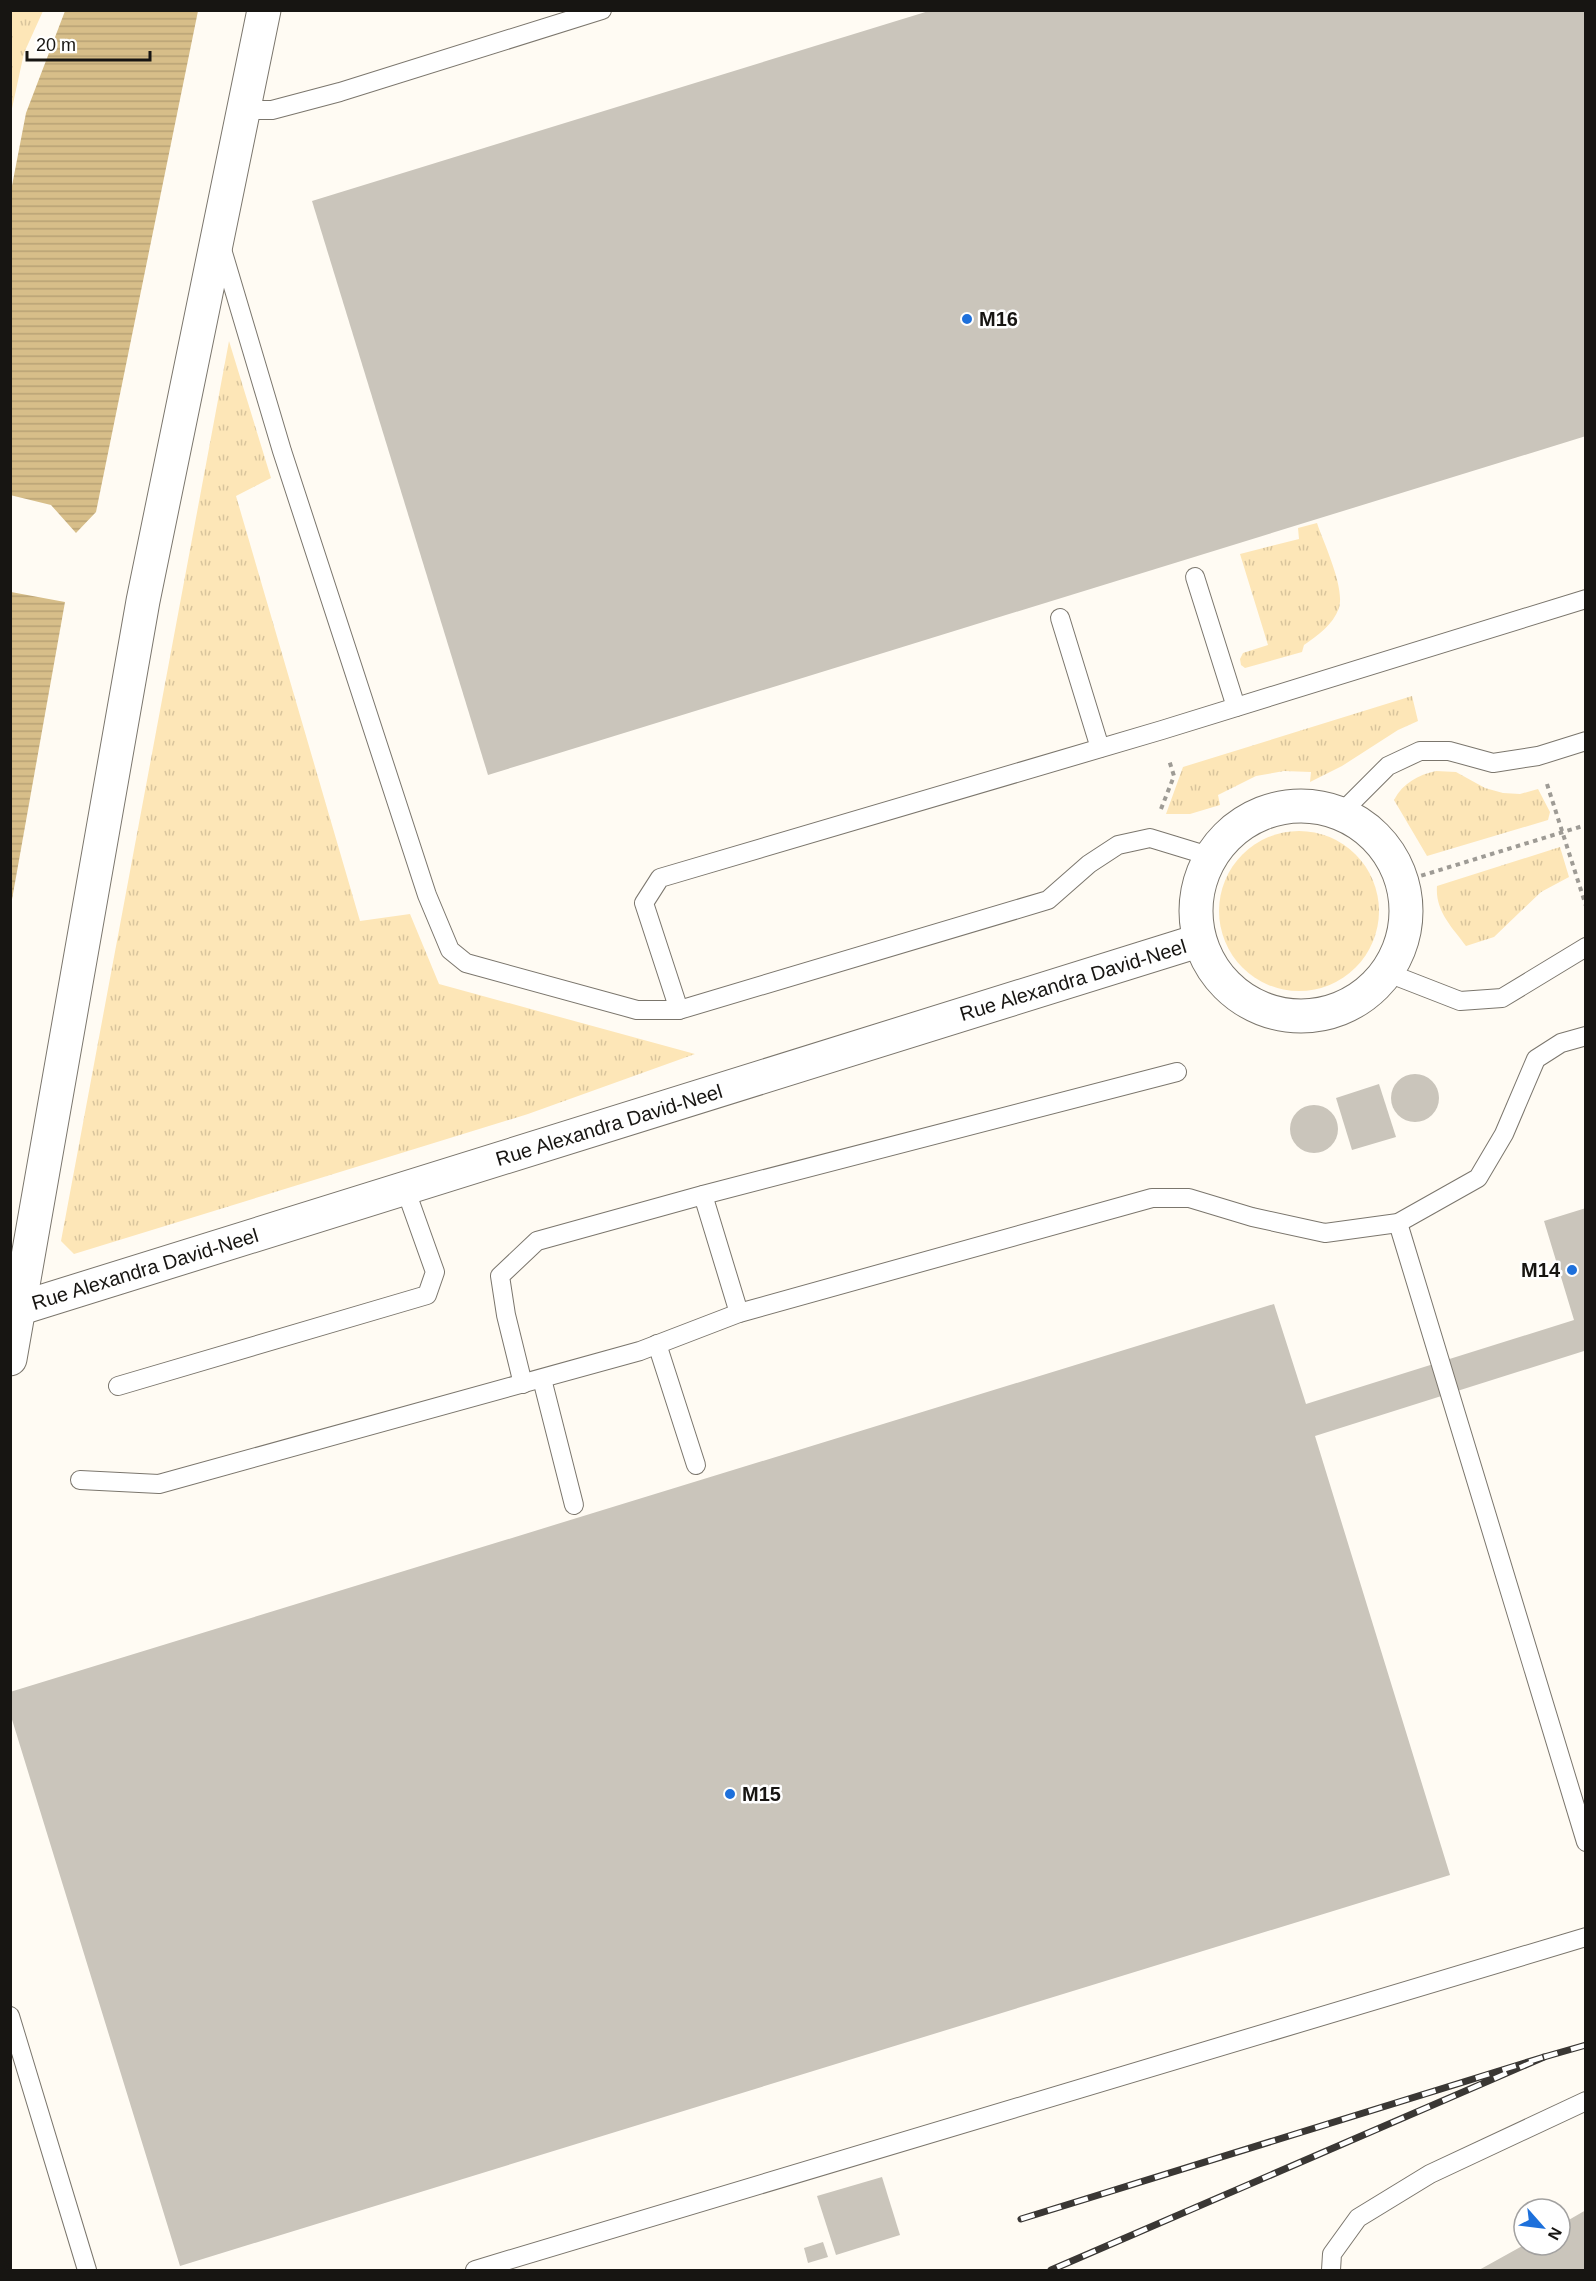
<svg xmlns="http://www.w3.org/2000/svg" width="1596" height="2281" font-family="Helvetica,sans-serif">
  <defs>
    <pattern id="grass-tufts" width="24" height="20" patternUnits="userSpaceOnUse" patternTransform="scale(1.5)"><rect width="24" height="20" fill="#fde6b7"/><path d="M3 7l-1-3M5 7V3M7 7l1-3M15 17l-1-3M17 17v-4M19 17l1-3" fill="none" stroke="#d8c49c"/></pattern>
    <pattern id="water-rules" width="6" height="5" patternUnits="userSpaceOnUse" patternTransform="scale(1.5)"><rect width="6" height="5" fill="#d7be89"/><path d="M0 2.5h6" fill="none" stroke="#b8a275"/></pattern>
  </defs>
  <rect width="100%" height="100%" fill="#fffbf3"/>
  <!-- grass -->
  <g fill="url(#grass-tufts)">
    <polygon points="11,10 43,11 24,53 11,113"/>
    <polygon points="229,341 271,478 236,496 360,921 410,914 439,984 695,1054 528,1114 74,1254 61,1241"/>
    <path d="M1317,523C1324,544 1345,587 1339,608C1333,625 1317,636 1304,645L1302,652L1245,668L1241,665L1240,659L1243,653L1268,645L1240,554L1299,539L1298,528Z"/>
    <polygon points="1412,696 1418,721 1398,730 1342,766 1310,782 1311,772 1284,771 1256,776 1218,795 1220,805 1190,814 1166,814 1183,767"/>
    <path d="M1436,771L1456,772L1485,788L1503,793L1520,794L1538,789L1550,812L1548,820L1427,856L1394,800C1403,783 1418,775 1436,771Z"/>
    <circle cx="1299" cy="911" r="80"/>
    <path d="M1560,847L1569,877L1541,892L1494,937L1466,946C1452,927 1435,911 1437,886Z"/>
  </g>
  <!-- water -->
  <g fill="url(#water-rules)">
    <polygon points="65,11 198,11 96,512 76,533 51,505 10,495 11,191 26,113"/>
    <polygon points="11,592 65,602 11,905 10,592"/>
  </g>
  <!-- building -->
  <g fill="#cac5bb">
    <polygon points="932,10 1586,10 1586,436 488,775 312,201"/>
    <circle cx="1415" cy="1098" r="24"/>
    <polygon points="1379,1084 1396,1137 1352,1150 1336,1098"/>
    <circle cx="1314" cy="1129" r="24"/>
    <polygon points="1586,1208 1586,1355 1584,1351 1315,1436 1450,1875 180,2266 10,1713 10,1692 1274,1304 1306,1404 1574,1320 1544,1221"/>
    <polygon points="882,2177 900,2235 836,2255 817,2196"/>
    <polygon points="1586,2210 1586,2270 1479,2270 1524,2245 1560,2245 1560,2225"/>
    <polygon points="823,2242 828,2257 808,2263 804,2248"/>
  </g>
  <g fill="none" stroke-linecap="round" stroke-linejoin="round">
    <!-- service casing -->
    <g stroke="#7b766d" stroke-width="20">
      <g id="service">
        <polyline points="244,110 272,110 340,92 602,10"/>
        <polyline points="221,246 282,451 427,895 450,950 466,963 637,1010 679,1010 1048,900 1089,864 1118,845 1150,838 1209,856"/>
        <polyline points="1195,577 1236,707"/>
        <polyline points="1060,618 1100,748"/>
        <polyline points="1342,812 1388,766 1420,751 1449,751 1493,763 1538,756 1586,741"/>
        <polyline points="1388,973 1460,1001 1502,998 1586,947"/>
        <polyline points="679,1010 644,903 660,878 1162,730 1586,599"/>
        <polyline points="703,1195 739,1313"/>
        <polyline points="1398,1223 1586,1842"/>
        <polyline points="657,1344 696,1465"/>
        <polyline points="542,1379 574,1505"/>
        <polyline points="523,1384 506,1315 500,1276 537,1241 703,1195 1177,1072"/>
        <polyline points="118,1386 427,1295 435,1272 405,1188"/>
        <polyline points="80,1480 159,1484 640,1351 739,1313 1152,1198 1189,1198 1252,1217 1325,1233 1398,1223 1478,1178 1504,1134 1536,1059 1561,1043 1586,1036"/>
        <polyline points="10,2016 87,2270"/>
        <polyline points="475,2270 1586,1937"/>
        <polyline points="1331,2270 1332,2254 1358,2218 1430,2174 1586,2101"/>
      </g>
    </g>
    <!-- minor casing -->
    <g stroke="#7b766d" stroke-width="35">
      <g id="minor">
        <circle cx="1301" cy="911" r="105"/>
        <polyline points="21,1308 1198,941"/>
        <polyline points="10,1359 143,601 264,10"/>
      </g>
    </g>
    <!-- path -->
    <g stroke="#9e9b95" stroke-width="4" stroke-dasharray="4.5 4.5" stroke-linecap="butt">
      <polyline points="1547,784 1586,906"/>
      <polyline points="1161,809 1174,776 1169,760"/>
      <polyline points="1404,881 1586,825"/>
    </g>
    <!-- service -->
    <use href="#service" stroke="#fff" stroke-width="18"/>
    <!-- minor -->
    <use href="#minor" stroke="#fff" stroke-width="33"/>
    <!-- rail casing -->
    <g stroke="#3a3734" stroke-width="7">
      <g id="rail">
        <polyline points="1544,2057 1586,2045"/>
        <polyline points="1021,2219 1544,2057 1051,2270"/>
      </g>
    </g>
    <!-- rail -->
    <use href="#rail" stroke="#fff" stroke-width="4.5" stroke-dasharray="14" stroke-linecap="butt"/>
  </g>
  <!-- markers -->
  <g fill="#1d70db" stroke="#fff" stroke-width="2">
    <circle cx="967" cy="319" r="6"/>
    <circle cx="1572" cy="1270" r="6"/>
    <circle cx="730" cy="1794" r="6"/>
  </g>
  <g text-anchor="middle" stroke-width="5" stroke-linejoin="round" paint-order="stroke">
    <!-- poi labels -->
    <g font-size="20" font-weight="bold" fill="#171512" stroke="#fff" text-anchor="start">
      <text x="979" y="326">M16</text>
      <text x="1560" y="1277" text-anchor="end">M14</text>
      <text x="742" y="1801">M15</text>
    </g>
    <!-- street labels -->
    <g font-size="20" fill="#171512" stroke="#fff">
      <text transform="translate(1073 980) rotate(-17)" y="7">Rue Alexandra David-Neel</text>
      <text transform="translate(609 1125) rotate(-17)" y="7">Rue Alexandra David-Neel</text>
      <text transform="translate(145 1269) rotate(-17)" y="7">Rue Alexandra David-Neel</text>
    </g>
  </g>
  <!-- border -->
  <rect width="1596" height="2281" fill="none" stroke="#171512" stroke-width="24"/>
  <!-- north arrow -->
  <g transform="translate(1542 2227) rotate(118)"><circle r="28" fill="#ffffff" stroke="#a2a1a0" stroke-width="1.5"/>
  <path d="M0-4.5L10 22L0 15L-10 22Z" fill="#1d70db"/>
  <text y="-9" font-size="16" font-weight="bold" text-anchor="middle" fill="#171512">N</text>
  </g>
  <!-- scale -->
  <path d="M27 51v9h123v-9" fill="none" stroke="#171512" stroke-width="3"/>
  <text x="36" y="51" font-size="18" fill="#171512" stroke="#ffffff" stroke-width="4.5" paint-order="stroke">20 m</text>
</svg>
